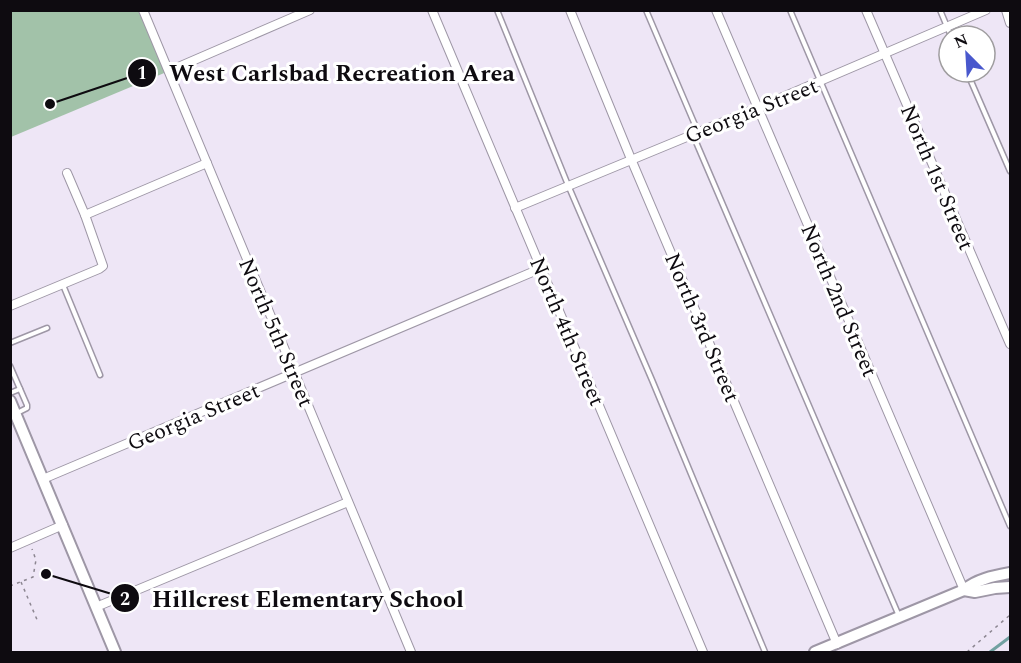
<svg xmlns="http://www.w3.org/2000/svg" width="1021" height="663" font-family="Spectral,serif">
  <rect width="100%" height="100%" fill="#eee6f6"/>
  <!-- park -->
  <polygon fill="#a2c2a9" points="11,11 143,11 169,71 11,137"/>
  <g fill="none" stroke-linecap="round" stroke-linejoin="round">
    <!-- stream -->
    <polyline stroke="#72a1a1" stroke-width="3" points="990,652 1010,637"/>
    <!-- lane casing -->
    <g stroke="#9e97a6" stroke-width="7">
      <g id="lane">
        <polyline points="497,10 568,185 652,380 765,652"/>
        <polyline points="646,10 698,132"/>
        <polyline points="790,10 1010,526"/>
        <polyline points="940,10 951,36"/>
        <polyline points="967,72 1010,171"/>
        <polyline points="693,135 899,616"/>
        <polyline points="63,285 100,375"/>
        <polyline points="10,343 47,328"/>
        <polyline points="10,366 27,405 27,408 17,413"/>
        <polyline points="10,393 20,389"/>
      </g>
    </g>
    <!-- street casing -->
    <g stroke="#9e97a6" stroke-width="10">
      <g id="street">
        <polyline points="143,10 411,652"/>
        <polyline points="432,10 703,652"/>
        <polyline points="570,10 631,159 837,644"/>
        <polyline points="716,10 964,590"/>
        <polyline points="866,10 1010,344"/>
        <polyline points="1006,10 1010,23"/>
        <polyline points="169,71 310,10"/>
        <polyline points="515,208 757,108 986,10"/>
        <polyline points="85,215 207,163"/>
        <polyline points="10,306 99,269 103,266 85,215 67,173"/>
        <polyline points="43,479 542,268"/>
        <polyline points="10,548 63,525"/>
        <polyline points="96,607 348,502"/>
      </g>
    </g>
    <!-- secondary casing -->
    <g stroke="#9e97a6" stroke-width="14">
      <g id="secondary">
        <polyline points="10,401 115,652"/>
        <polyline points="964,590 975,592 995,588 1010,587"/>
        <path d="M815,652L964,590C977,579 994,576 1010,573"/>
      </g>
    </g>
    <!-- path -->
    <g stroke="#8c8691" stroke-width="1.5" stroke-dasharray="3 4.5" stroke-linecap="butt">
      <polyline points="21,582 38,622"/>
      <polyline points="10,586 33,577 36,560 32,549"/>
      <polyline points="967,652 1010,615"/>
    </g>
    <!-- lane -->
    <use href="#lane" stroke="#fff" stroke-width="4"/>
    <!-- street -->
    <use href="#street" stroke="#fff" stroke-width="8"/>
    <!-- secondary -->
    <use href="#secondary" stroke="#fff" stroke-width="10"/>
  </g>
  <g text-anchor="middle" stroke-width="6" stroke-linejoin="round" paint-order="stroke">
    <!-- street labels -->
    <g font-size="22" fill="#0e0b10" stroke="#fff">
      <text transform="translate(751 110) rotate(-22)" y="8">Georgia Street</text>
      <text transform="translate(938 177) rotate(67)" y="8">North 1st Street</text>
      <text transform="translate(840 300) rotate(67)" y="8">North 2nd Street</text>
      <text transform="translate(703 327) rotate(67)" y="8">North 3rd Street</text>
      <text transform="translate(568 331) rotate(67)" y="8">North 4th Street</text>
      <text transform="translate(277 332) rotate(67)" y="8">North 5th Street</text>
      <text transform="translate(193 416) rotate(-23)" y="8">Georgia Street</text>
    </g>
  </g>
  <!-- callouts -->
  <path fill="none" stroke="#0e0b10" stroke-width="2" d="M50 104L142 73M46 574L125 598"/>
  <g fill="#0e0b10" stroke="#fff" stroke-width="2">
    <circle cx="50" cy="104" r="6"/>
    <circle cx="46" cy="574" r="6"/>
    <circle cx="142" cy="73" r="15"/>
    <circle cx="125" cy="598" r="15"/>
  </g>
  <g font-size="18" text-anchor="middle" font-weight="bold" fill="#fff">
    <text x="142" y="79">1</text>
    <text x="125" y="605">2</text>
  </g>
  <g font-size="24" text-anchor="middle" font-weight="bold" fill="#0e0b10" stroke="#fff" stroke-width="6" stroke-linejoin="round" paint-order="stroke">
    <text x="342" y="81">West Carlsbad Recreation Area</text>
    <text x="308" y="607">Hillcrest Elementary School</text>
  </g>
  <!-- border -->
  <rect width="1021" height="663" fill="none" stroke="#0e0b10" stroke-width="24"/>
  <!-- north arrow -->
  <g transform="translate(967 54) rotate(336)"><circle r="28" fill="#ffffff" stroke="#9f9d9f" stroke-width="1.5"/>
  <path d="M0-4.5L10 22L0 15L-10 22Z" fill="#4958cd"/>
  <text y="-9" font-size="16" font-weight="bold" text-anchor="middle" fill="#0e0b10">N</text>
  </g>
</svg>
